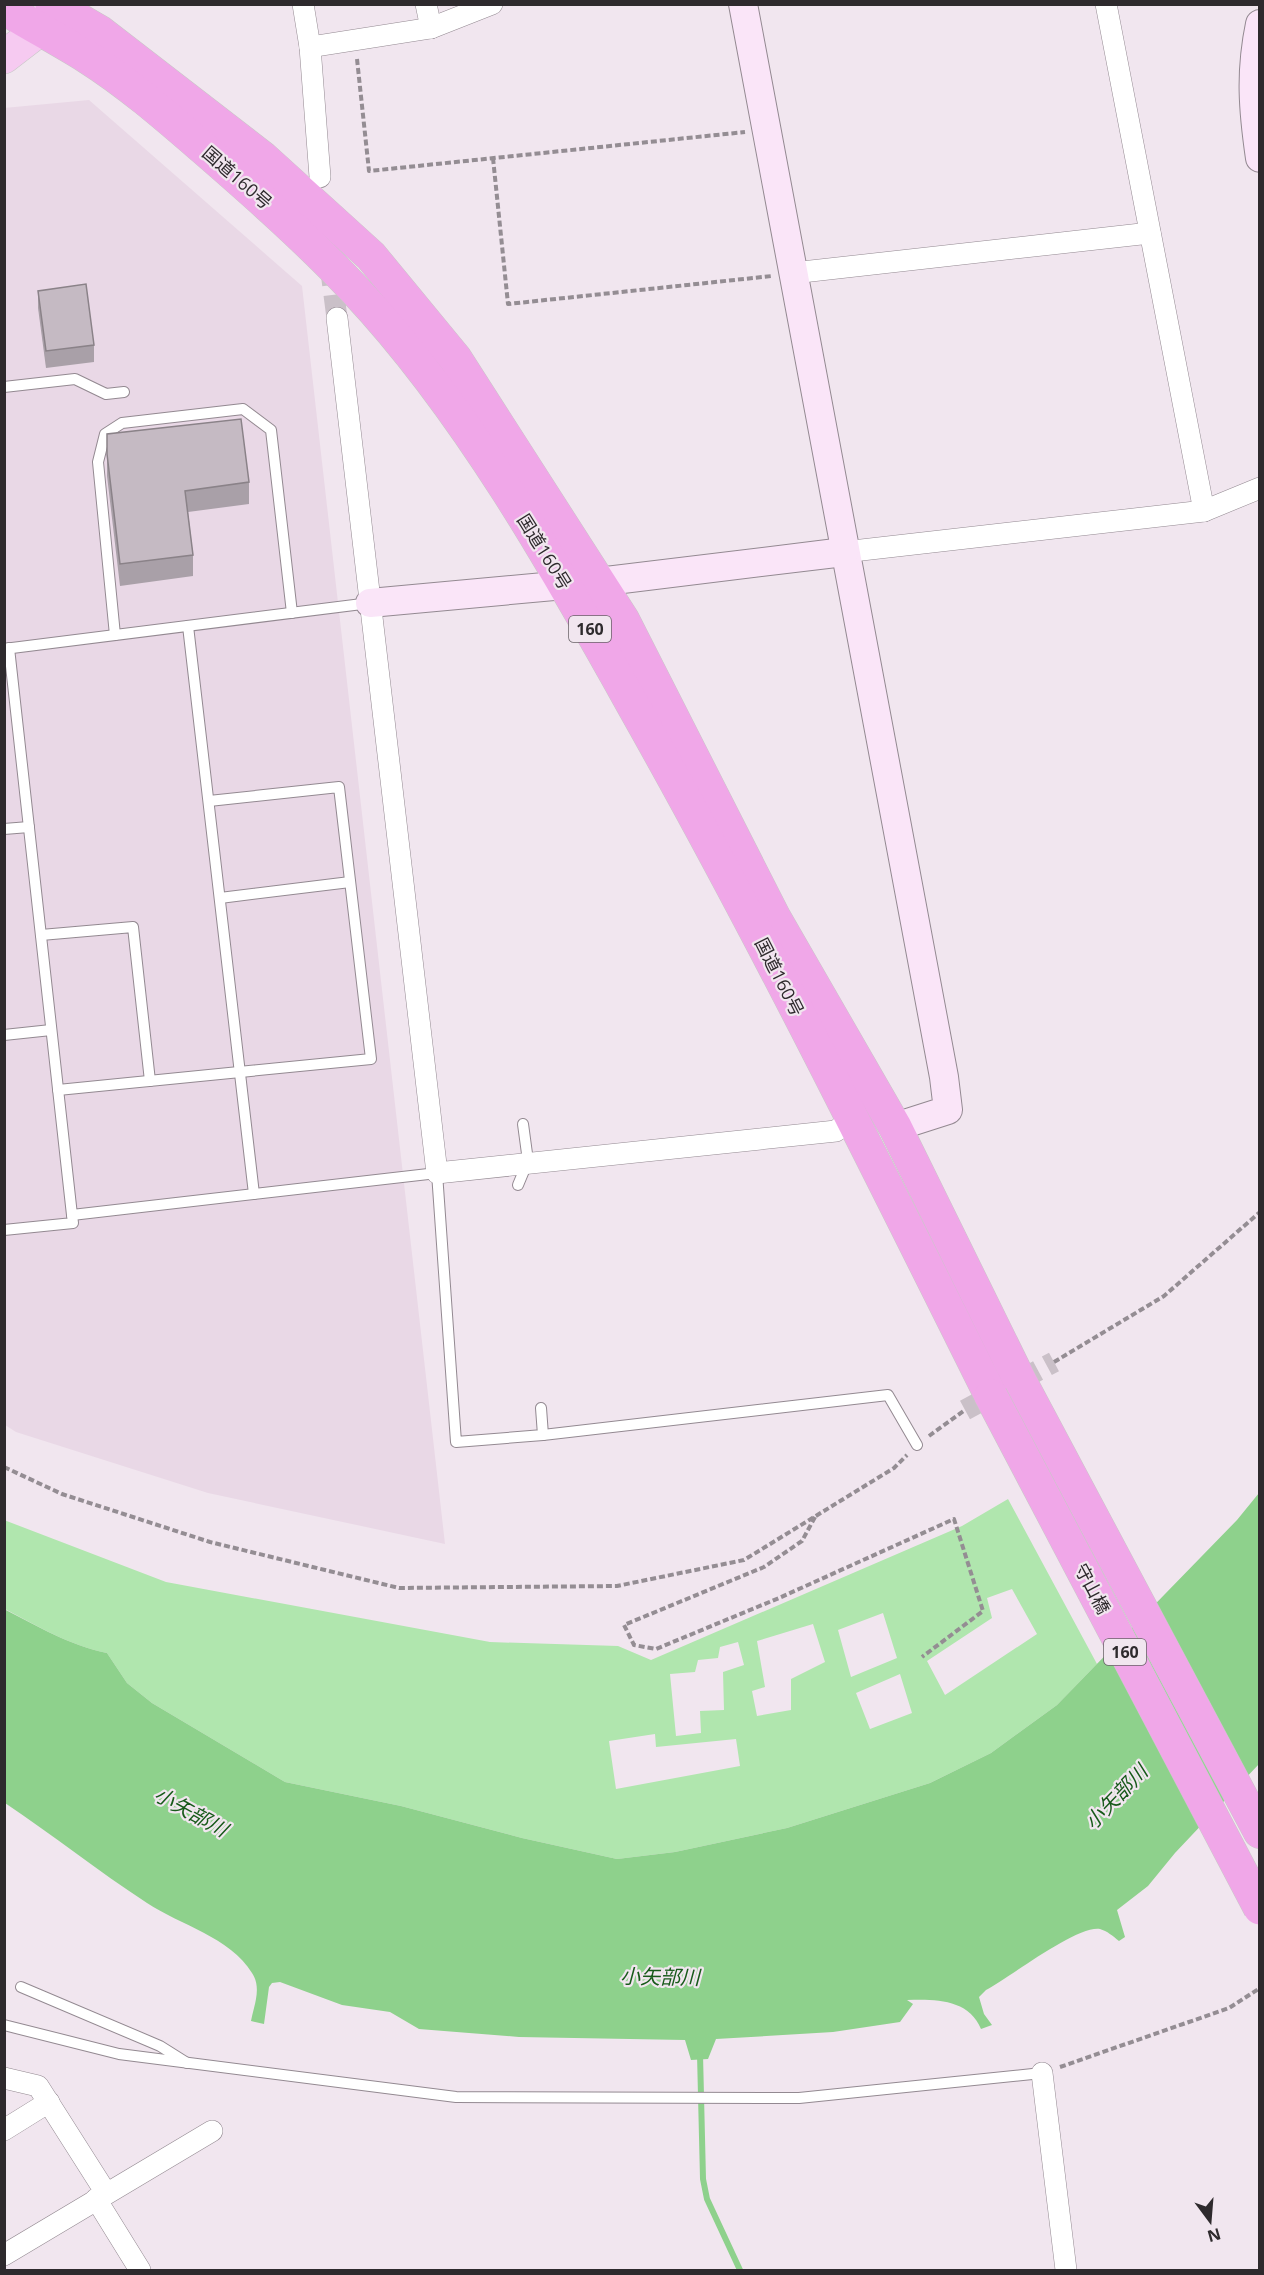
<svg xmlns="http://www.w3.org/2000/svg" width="1264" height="2275" font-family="'Open Sans','Noto Sans JP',sans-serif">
  <rect width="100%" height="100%" fill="#f1e6ef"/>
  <!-- built -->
  <polygon fill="#e9d8e6" points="89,100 302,286 445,1544 208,1493 16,1432 5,1425 4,108"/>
  <!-- green -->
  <path fill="#b0e6ae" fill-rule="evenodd" d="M1008,1499L1097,1664L1057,1705L991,1753L930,1783L787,1828L675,1852L617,1859L522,1838L401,1806L285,1782L152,1703L127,1683L107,1653C71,1646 37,1626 5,1609L4,1520L166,1582L490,1642L618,1646L651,1660L962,1526ZM1012,1589L1037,1634L945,1695L927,1661L992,1618L987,1598ZM883,1613L897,1658L851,1677L838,1630ZM813,1624L825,1662L791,1679V1710L757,1716L752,1691L765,1687L757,1641ZM738,1642L744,1665L723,1672L724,1710L700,1711L701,1733L676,1736L670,1674L695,1672L698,1660L718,1658L720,1647ZM900,1674L912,1713L870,1729L856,1693ZM655,1734L656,1747L736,1739L740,1766L616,1789L609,1741Z"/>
  <!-- water -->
  <path fill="#8ed18c" d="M1259,1493V1764L1175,1853L1148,1886L1117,1910L1125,1937L1119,1941C1113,1936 1107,1931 1100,1929C1077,1925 1009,1978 986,1990L979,1997L984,2014L992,2025L981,2029C969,1999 935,1999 907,2000L913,2004L900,2022L833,2032L716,2039L708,2059L691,2060L685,2040L519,2037L419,2029L390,2012L342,2005L280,1982L272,1983L269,1987L264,2024L251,2021C254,2005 262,1988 252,1973C230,1937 180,1925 147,1903C98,1871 53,1835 5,1803L4,1609C37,1626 71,1646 107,1653L127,1683L152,1703L285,1782L401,1806L522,1838L617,1859L675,1852L787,1828L930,1783L991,1753L1057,1705L1237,1520Z"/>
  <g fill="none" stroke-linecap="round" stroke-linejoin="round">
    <!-- stream -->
    <polyline stroke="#8ed18c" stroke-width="6" points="700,2054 703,2179 707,2199 740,2270"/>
    <!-- street-tunnel -->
    <g stroke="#cac0c8" stroke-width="21" stroke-dasharray="21 10" stroke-linecap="butt">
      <polyline points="330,264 337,318"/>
      <polyline points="965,1410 1054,1362"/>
    </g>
    <!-- lane casing -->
    <g stroke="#938991" stroke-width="12">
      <g id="lane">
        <polyline points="4,387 75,379 106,394 124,392"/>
        <polyline points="188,626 254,1194"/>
        <polyline points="115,635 98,462 105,434 122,423 243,409 271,430 292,613"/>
        <polyline points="9,648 72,1215 437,1173 456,1442 543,1435 541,1408"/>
        <polyline points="4,649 370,603"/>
        <polyline points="4,829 29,827"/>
        <polyline points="220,898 350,882"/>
        <polyline points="41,935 133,927 150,1081"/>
        <polyline points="4,1035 51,1030"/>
        <polyline points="58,1090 371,1059 339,787 209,801"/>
        <polyline points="518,1185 528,1161 523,1124"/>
        <polyline points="4,1230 73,1223 72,1215"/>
        <polyline points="543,1435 888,1395 917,1445"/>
        <polyline points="21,1987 160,2046 187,2063"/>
        <polyline points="4,2025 119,2054 456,2097 799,2098 1042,2073"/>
      </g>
    </g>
    <!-- street casing -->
    <g stroke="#938991" stroke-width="22">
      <g id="street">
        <polyline points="303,4 310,47 320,177"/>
        <polyline points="426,4 431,28"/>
        <polyline points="1106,4 1204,511"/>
        <polyline points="310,47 431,28 492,4"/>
        <polyline points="793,273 1150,233"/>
        <polyline points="337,318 437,1173 836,1131 852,1118"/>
        <polyline points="844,552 1204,511 1260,488"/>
        <polyline points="1042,2073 1066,2270"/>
        <polyline points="4,2078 38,2086 106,2193"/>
        <polyline points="4,2130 49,2102"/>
        <polyline points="96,2199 140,2270"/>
        <polyline points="4,2255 212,2131"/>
      </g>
    </g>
    <!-- secondary casing -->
    <g stroke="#938991" stroke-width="30">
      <g id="secondary">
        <polyline points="743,4 944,1077 948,1110 895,1127"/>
        <path d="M1260,24C1250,72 1253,110 1260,158"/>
        <polyline points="370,603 598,582 844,552"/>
      </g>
    </g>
    <!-- primary casing -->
    <g stroke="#c9c8c8" stroke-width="34">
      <polyline id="primary" points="4,57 39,30 54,6"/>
    </g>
    <!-- highway casing -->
    <g stroke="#c9c8c8" stroke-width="34">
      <g id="highway">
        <polyline points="52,4 100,32 263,158 371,256 455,358 623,620 774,917 895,1127 1020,1381 1260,1832"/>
        <path d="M4,8C31,25 60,40 87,57C128,83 166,116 203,148C256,194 308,240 355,290C467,409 556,567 635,709C762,934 876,1165 991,1396"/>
      </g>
    </g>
    <!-- path -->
    <g stroke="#948d93" stroke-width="4" stroke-dasharray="6 3" stroke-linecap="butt">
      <polyline points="357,59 369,171 745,132"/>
      <polyline points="493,158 508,304 772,276"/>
      <polyline points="1054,1362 1164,1296 1260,1212"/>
      <polyline points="929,1436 965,1410"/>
      <polyline points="4,1467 62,1494 210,1542 399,1588 617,1586 744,1560 894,1468 907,1455"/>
      <polyline points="815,1517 802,1541 764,1567 624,1625 634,1645 656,1649 779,1598 954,1519 983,1611 922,1657"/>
      <polyline points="1060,2067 1229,2008 1260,1988"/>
    </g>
    <!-- lane -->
    <use href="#lane" stroke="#fff" stroke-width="10"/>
    <!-- street -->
    <use href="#street" stroke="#fff" stroke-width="21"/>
    <!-- secondary -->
    <use href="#secondary" stroke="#fae5f8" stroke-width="28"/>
    <!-- primary -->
    <use href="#primary" stroke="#f6caf1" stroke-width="33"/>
    <!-- highway -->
    <use href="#highway" stroke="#f0a7e8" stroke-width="33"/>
    <!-- highway-bridge casing -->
    <g stroke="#c9c8c8" stroke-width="34" stroke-linecap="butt">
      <polyline id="highway-bridge" points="991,1396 1260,1908"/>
    </g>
    <!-- highway-bridge -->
    <use href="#highway-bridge" stroke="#f0a7e8" stroke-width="33"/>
  </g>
  <!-- wall -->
  <g fill="#a9a0a8">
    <polygon points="38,291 94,345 94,362 46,368 38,308"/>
    <polygon points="107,434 249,482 249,504 188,512 193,555 193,576 120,586 107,476"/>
  </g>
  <!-- building -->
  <g fill="#c5bac3" stroke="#8a8288" stroke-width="1.5">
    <polygon points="86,284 94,345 46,351 38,291"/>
    <polygon points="241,419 249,482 185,491 193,555 120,564 107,454 107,434"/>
  </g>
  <g text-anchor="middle" stroke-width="4.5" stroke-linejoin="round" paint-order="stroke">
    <!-- shield labels -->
    <g fill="#f1e6ef" stroke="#686267" stroke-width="1.5">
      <rect x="569" y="616" width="42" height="26" rx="4.5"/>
      <rect x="1104" y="1639" width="42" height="26" rx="4.5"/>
    </g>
    <g font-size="16" font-weight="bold" fill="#2e2a2d">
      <text x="590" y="635">160</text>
      <text x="1125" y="1658">160</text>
    </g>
    <!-- street labels -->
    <g font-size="18" fill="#2e2a2d" stroke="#f1e6ef">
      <text transform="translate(237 178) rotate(41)" y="6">国道160号</text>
      <text transform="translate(544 552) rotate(58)" y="6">国道160号</text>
      <text transform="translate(779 977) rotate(63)" y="6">国道160号</text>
      <text transform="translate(1092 1589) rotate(62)" y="6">守山橋</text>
    </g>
    <!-- water labels -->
    <g font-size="20" font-style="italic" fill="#175a1a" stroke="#f1e6ef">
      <text transform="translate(1116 1797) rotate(-46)" y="7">小矢部川</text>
      <text transform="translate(191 1812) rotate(29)" y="7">小矢部川</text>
      <text transform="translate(660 1977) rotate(1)" y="7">小矢部川</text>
    </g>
  </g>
  <!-- border -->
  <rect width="1264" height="2275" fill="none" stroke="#2e2a2d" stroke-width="12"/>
  <!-- north arrow -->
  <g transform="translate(1210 2221) rotate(164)" stroke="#f1e6ef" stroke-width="4.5" paint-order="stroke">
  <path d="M0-4.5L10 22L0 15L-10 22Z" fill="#2e2a2d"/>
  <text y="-9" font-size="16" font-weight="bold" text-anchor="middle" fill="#2e2a2d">N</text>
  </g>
</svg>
